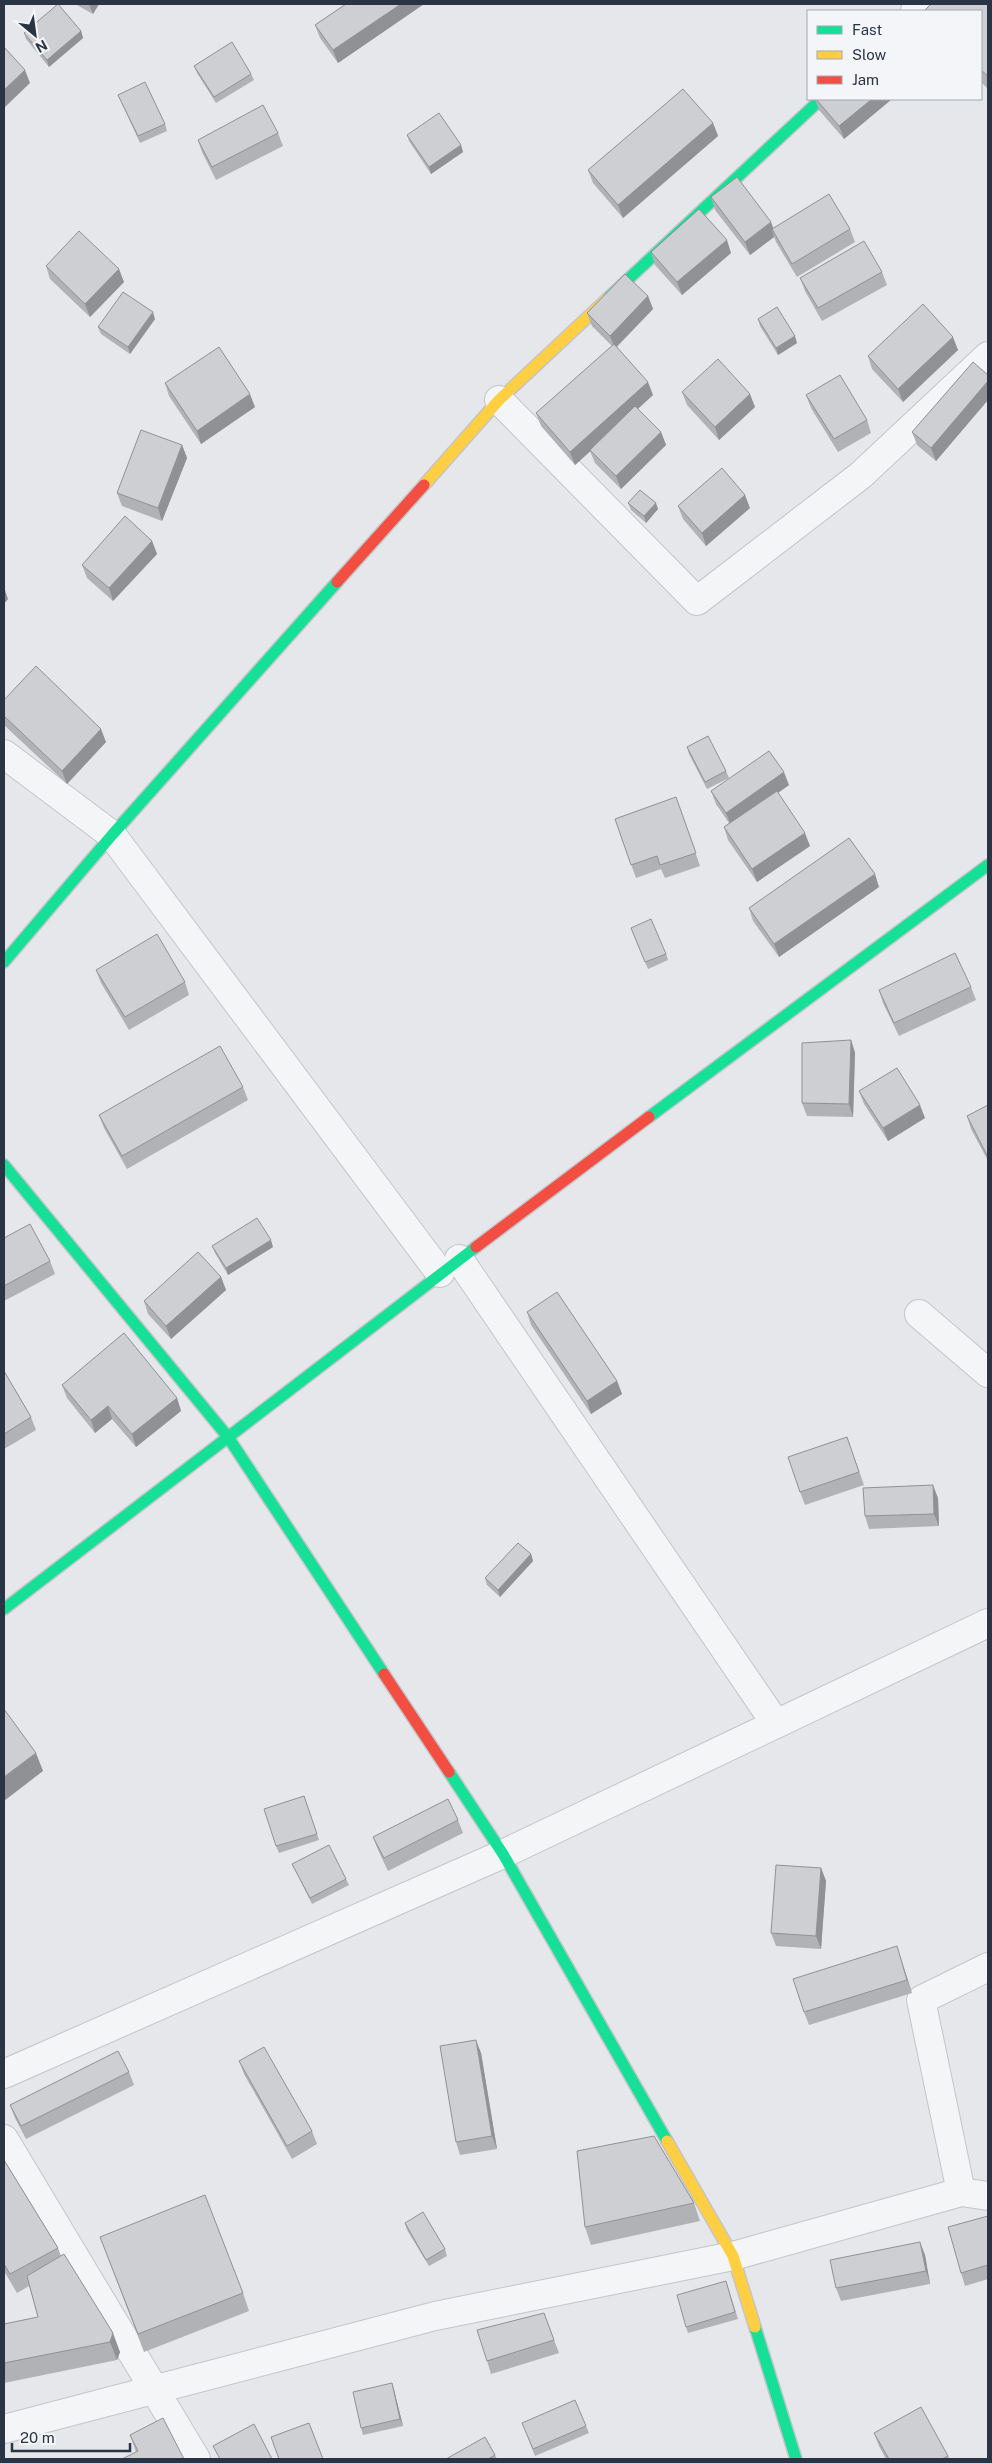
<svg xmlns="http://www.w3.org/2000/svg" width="992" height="2463" font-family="'Public Sans',sans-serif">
  <rect width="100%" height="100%" fill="#e5e7ea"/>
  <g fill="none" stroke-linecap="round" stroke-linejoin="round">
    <!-- street casing -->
    <g stroke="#c3c5c8" stroke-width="30">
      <g id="street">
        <polyline points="915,11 923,4"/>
        <polyline points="499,400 697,601 861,475 988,356"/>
        <polyline points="4,754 112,835 440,1273"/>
        <polyline points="459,1259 776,1724"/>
        <polyline points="919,1314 988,1373"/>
        <polyline points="4,2074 503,1854 988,1623"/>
        <polyline points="4,2139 196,2459"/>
        <polyline points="961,2192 921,2000 988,1967"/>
        <polyline points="4,2429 435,2316 733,2256 961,2192 988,2196"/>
      </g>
    </g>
    <!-- fast casing -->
    <g stroke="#c3c5c8" stroke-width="14">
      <g id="fast">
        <polyline points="607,299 821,99"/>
        <polyline points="4,962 112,835 337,582"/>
        <polyline points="649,1117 988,865"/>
        <polyline points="4,1165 228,1437 384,1674"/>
        <polyline points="4,1609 476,1247"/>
        <polyline points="449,1772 503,1854 667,2141"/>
        <polyline points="755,2327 796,2459"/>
      </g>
    </g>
    <!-- slow casing -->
    <g stroke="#c3c5c8" stroke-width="14">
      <g id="slow">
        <polyline points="424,485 499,400 607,299"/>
        <polyline points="667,2141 733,2256 755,2327"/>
      </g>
    </g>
    <!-- jam casing -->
    <g stroke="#c3c5c8" stroke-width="14">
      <g id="jam">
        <polyline points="337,582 424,485"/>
        <polyline points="476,1247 649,1117"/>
        <polyline points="384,1674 449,1772"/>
      </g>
    </g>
    <!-- street -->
    <use href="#street" stroke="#f4f5f7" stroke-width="28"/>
    <!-- fast -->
    <use href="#fast" stroke="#16e098" stroke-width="11"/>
    <!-- slow -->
    <use href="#slow" stroke="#ffcf43" stroke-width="11"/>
    <!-- jam -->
    <use href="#jam" stroke="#f24e42" stroke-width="11"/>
  </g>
  <!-- wall -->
  <g fill="#b0b2b5">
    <polygon points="75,4 99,4 93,14"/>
    <polygon points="346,4 424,4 338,63 320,38 315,25"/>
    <polygon points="988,4 988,89 981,82 981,11"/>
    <polygon points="81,31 83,38 49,67 26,39 24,33"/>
    <polygon points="194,66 251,74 254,80 216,103 197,73"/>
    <polygon points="118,95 165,124 167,131 140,143"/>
    <polygon points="815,99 892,99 844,139 819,110"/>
    <polygon points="713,123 718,136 623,218 593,183 588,170"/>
    <polygon points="278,133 283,146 216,180 202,152 198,140"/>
    <polygon points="407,135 461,145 463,152 431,174 409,141"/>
    <polygon points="711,197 773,228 850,229 855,242 797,277 776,242 774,237 750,255 715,210"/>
    <polygon points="651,252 731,253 682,295 655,265"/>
    <polygon points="46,266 124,282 90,317 50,279"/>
    <polygon points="882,272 887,285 822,321 805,291 800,278"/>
    <polygon points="648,296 653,309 617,347 653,395 638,409 661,432 666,445 621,489 595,463 590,451 575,465 541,426 536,413 612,346 592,326 587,313"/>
    <polygon points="155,319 130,354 101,334 98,327"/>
    <polygon points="758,319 797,343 778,355 760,326"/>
    <polygon points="958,350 903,402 872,369 868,356"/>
    <polygon points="988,375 988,400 936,461 917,445 912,432"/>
    <polygon points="165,383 255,407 201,444 169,396"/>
    <polygon points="682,392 755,407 719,440 687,405"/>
    <polygon points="806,395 867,420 871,433 838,452 811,408"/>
    <polygon points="182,445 187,458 162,521 122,506 117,493"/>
    <polygon points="628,503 658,509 646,523 631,510"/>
    <polygon points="678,506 750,508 706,546 683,519"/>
    <polygon points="152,541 157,554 113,601 87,578 82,565"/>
    <polygon points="4,700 106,742 67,784 4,725"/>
    <polygon points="687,747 726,771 729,778 707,789 689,754"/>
    <polygon points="789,785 778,793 810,846 757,882 728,840 724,827 729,823 716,804 711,791"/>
    <polygon points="676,797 700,866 665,878 661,869 636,878 615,819"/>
    <polygon points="879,887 779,957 753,921 749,908"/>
    <polygon points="631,928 666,954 668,960 648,969"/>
    <polygon points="96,970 185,982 189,995 129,1030 101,983"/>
    <polygon points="971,987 976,1000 899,1036 883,1003 879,990"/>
    <polygon points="851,1040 855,1053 853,1117 807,1116 802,1103"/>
    <polygon points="243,1087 248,1100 127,1169 104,1128 99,1115"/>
    <polygon points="859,1091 925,1118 888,1141 864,1104"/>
    <polygon points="988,1105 988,1161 971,1129 967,1116"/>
    <polygon points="4,1238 50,1261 55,1274 4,1301"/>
    <polygon points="212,1246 273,1247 228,1275 215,1253"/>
    <polygon points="221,1277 226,1290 171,1339 148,1314 144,1301"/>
    <polygon points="527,1312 617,1381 622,1394 591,1414 531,1325"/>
    <polygon points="4,1371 31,1417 36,1430 4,1449"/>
    <polygon points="62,1385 177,1398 181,1411 136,1447 112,1419 95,1433 67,1398"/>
    <polygon points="847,1437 864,1485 805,1505 800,1492"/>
    <polygon points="938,1498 939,1526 869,1529 865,1516"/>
    <polygon points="531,1554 533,1561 500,1597 487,1585 485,1578"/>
    <polygon points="304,1796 319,1840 279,1853 276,1846"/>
    <polygon points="458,1820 463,1833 388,1871 378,1850 373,1837"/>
    <polygon points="292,1864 346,1879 349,1885 312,1904"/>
    <polygon points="821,1868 826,1881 821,1949 776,1946 771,1933"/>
    <polygon points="901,1959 912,1993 809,2025 804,2012"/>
    <polygon points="481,2053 497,2149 460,2155 456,2142"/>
    <polygon points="239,2061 312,2131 317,2144 292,2159 244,2074"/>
    <polygon points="129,2072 134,2085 26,2139 15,2118 10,2105"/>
    <polygon points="4,2160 58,2248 61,2256 120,2352 117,2360 4,2383 4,2324 38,2317 29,2286 17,2293 4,2271"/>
    <polygon points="694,2203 700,2221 591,2245 585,2227"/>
    <polygon points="988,2216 988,2279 965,2286 961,2273"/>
    <polygon points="405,2223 445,2249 447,2256 429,2266 407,2230"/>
    <polygon points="100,2237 243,2293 249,2311 144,2352"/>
    <polygon points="925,2255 930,2284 841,2301 836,2288"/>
    <polygon points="726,2281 738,2319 688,2333 686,2327"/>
    <polygon points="544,2313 559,2353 491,2374 487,2361"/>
    <polygon points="392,2383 394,2390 403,2426 363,2435 361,2428"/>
    <polygon points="586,2426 589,2433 535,2456 525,2430"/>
    <polygon points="874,2433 948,2456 950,2459 886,2459 879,2446"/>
    <polygon points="130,2435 184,2459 136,2452"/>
    <polygon points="495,2455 497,2459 446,2459"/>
  </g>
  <!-- shaded-wall -->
  <g fill="#909194">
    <polygon points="89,4 99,4 93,14"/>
    <polygon points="401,4 424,4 338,63 333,50"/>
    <polygon points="81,31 83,38 49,67 47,60"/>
    <polygon points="25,70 30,83 4,108 4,90"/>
    <polygon points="872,99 892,99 844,139 839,126"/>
    <polygon points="713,123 718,136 623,218 618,205"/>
    <polygon points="461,145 463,152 431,174 429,167"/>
    <polygon points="771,222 776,235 772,229 774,237 750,255 745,242"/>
    <polygon points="727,240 731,253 682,295 677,282"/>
    <polygon points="119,269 124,282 90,317 85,304"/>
    <polygon points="648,296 653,309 615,348 610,336"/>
    <polygon points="153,312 155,319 130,354 128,347"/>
    <polygon points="795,336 797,343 778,355 776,348"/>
    <polygon points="953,337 958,350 903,402 898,389"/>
    <polygon points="988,381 988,400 936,461 931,448"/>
    <polygon points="648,382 653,395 575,465 570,452"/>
    <polygon points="250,394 255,407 201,444 197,431"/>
    <polygon points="750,394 755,407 719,440 715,427"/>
    <polygon points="661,432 666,445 621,489 616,476"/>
    <polygon points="182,445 187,458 162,521 158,508"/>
    <polygon points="745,495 750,508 706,546 702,533"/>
    <polygon points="656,503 658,509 646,523 644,516"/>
    <polygon points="152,541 157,554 113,601 109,588"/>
    <polygon points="4,587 8,599 4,604"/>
    <polygon points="101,729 106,742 67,784 62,771"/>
    <polygon points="784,772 789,785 731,826 726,813"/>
    <polygon points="805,833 810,846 757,882 752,869"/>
    <polygon points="875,874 879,887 779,957 774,944"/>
    <polygon points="851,1040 855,1053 853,1117 849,1104"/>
    <polygon points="920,1105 925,1118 888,1141 883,1128"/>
    <polygon points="271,1240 273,1247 228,1275 226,1268"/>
    <polygon points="221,1277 226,1290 171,1339 166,1326"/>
    <polygon points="617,1381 622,1394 591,1414 587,1401"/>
    <polygon points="177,1398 181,1411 136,1447 132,1434"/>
    <polygon points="108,1406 112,1419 95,1433 91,1420"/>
    <polygon points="933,1485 938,1498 939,1526 934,1514"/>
    <polygon points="531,1554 533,1561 500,1597 498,1590"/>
    <polygon points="36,1753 43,1771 4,1801 4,1777"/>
    <polygon points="821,1868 826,1881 821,1949 816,1936"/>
    <polygon points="897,1946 901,1959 912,1993 907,1980"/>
    <polygon points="476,2040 481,2053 497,2149 492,2136"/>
    <polygon points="920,2242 925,2255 930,2284 926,2271"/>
    <polygon points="113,2333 120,2352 117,2360 110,2342"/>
    <polygon points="392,2383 394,2390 403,2426 400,2419"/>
  </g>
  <!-- building -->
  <g fill="#cdcfd3" stroke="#909194">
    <polygon points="58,4 81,31 47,60 24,33"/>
    <polygon points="346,4 401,4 333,50 315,25"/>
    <polygon points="931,4 988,4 988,76 981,70 981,11 924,11"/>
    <polygon points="232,42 251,74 214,97 194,66"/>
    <polygon points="4,47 25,70 4,90"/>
    <polygon points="145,82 165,124 138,136 118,95"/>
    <polygon points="683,89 713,123 618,205 588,170"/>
    <polygon points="816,99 872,99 839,126"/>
    <polygon points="263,105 278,133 212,167 198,140"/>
    <polygon points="439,113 461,145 429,167 407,135"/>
    <polygon points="737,177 771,222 745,242 711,197"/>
    <polygon points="829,194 850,229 792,264 772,229"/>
    <polygon points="699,209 727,240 677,282 651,252"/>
    <polygon points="79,231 119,269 85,304 46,266"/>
    <polygon points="864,241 882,272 818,308 800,278"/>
    <polygon points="625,274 648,296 610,336 587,313"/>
    <polygon points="123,292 153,312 128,347 98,327"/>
    <polygon points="923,304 953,337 898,389 868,356"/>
    <polygon points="777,307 795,336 776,348 758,319"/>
    <polygon points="614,344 648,382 570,452 536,413"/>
    <polygon points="219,347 250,394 197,431 165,383"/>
    <polygon points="718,359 750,394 715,427 682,392"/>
    <polygon points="973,362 988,375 988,381 931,448 912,432"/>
    <polygon points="840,375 867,420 834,439 806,395"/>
    <polygon points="635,406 661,432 616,476 590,450"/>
    <polygon points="141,430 182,445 158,508 117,493"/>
    <polygon points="722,468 745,495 702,533 678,506"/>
    <polygon points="640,490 656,503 644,516 628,503"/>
    <polygon points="125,516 152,541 109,588 82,565"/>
    <polygon points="36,666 101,729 62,771 4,716 4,700"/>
    <polygon points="708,736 726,771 705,782 687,747"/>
    <polygon points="769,751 784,772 726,813 711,791"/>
    <polygon points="777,791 805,833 752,869 724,827"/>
    <polygon points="676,797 696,853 660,865 657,856 631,865 615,819"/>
    <polygon points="849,838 875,874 774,944 749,908"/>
    <polygon points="651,919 666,954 645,962 631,928"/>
    <polygon points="157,934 185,982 125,1017 96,970"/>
    <polygon points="955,953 971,987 894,1023 879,990"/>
    <polygon points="851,1040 849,1104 802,1103 802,1043"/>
    <polygon points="220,1046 243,1087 122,1156 99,1115"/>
    <polygon points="897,1068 920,1105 883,1128 859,1091"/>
    <polygon points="988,1105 988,1157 967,1116"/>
    <polygon points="257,1218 271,1240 226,1268 212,1246"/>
    <polygon points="30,1224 50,1261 4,1286 4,1238"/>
    <polygon points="198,1252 221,1277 166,1326 144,1301"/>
    <polygon points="557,1292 617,1381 587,1401 527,1312"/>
    <polygon points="124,1333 177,1398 132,1434 108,1406 91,1420 62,1385"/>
    <polygon points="4,1371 31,1417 4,1434"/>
    <polygon points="847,1437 859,1472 800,1492 788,1457"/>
    <polygon points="933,1485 934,1514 865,1516 863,1488"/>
    <polygon points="518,1543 531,1554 498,1590 485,1578"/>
    <polygon points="4,1709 36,1753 4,1777"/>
    <polygon points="304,1796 317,1834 276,1846 264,1809"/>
    <polygon points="448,1799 458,1820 384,1858 373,1837"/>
    <polygon points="329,1845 346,1879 310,1898 292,1864"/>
    <polygon points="776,1865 821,1868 816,1936 771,1933"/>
    <polygon points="897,1946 907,1980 804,2012 793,1979"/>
    <polygon points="476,2040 492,2136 456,2142 440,2046"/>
    <polygon points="264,2047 312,2131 287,2146 239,2061"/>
    <polygon points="118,2051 129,2072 21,2126 10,2105"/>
    <polygon points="654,2136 694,2203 585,2227 577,2151"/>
    <polygon points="4,2160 58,2248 10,2274 4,2264"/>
    <polygon points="205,2195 243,2293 138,2334 100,2237"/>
    <polygon points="423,2212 445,2249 426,2260 405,2223"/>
    <polygon points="988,2216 988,2265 961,2273 948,2227"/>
    <polygon points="920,2242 926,2271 836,2288 830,2260"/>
    <polygon points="64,2254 113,2333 110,2342 4,2363 4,2324 38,2317 27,2276"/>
    <polygon points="726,2281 735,2312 686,2327 677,2295"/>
    <polygon points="544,2313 554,2340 487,2361 477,2330"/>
    <polygon points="392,2383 400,2419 361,2428 353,2392"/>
    <polygon points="575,2400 586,2426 533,2449 522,2423"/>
    <polygon points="921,2407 948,2456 942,2459 889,2459 874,2433"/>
    <polygon points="163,2418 184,2459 122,2459 138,2451 130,2435"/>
    <polygon points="309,2423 323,2459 279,2459 271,2437"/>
    <polygon points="254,2424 272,2459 220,2459 213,2446"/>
    <polygon points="485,2437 495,2455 488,2459 446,2459"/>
  </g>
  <!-- border -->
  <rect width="992" height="2463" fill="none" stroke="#293445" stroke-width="10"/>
  <!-- legend -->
  <rect x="807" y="10" width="175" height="90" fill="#f3f5f9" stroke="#a2a8b1"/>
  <rect x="817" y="26" width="25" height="8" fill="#16e098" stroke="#a2a8b1"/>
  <text x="852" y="35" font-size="15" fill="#293445">Fast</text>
  <rect x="817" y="51" width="25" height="8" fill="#ffcf43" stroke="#a2a8b1"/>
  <text x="852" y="60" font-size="15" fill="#293445">Slow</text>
  <rect x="817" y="76" width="25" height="8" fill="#f24e42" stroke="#a2a8b1"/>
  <text x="852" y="85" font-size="15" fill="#293445">Jam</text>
  <!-- north arrow -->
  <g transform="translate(35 35) rotate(151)" stroke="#f3f5f9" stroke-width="4" paint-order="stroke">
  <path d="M0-4L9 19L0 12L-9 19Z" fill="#293445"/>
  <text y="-8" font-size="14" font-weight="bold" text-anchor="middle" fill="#293445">N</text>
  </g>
  <!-- scale -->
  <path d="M12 2443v8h118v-8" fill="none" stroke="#293445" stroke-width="2.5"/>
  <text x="20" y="2443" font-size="15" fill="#293445" stroke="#f3f5f9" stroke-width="4" paint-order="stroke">20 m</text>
</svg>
